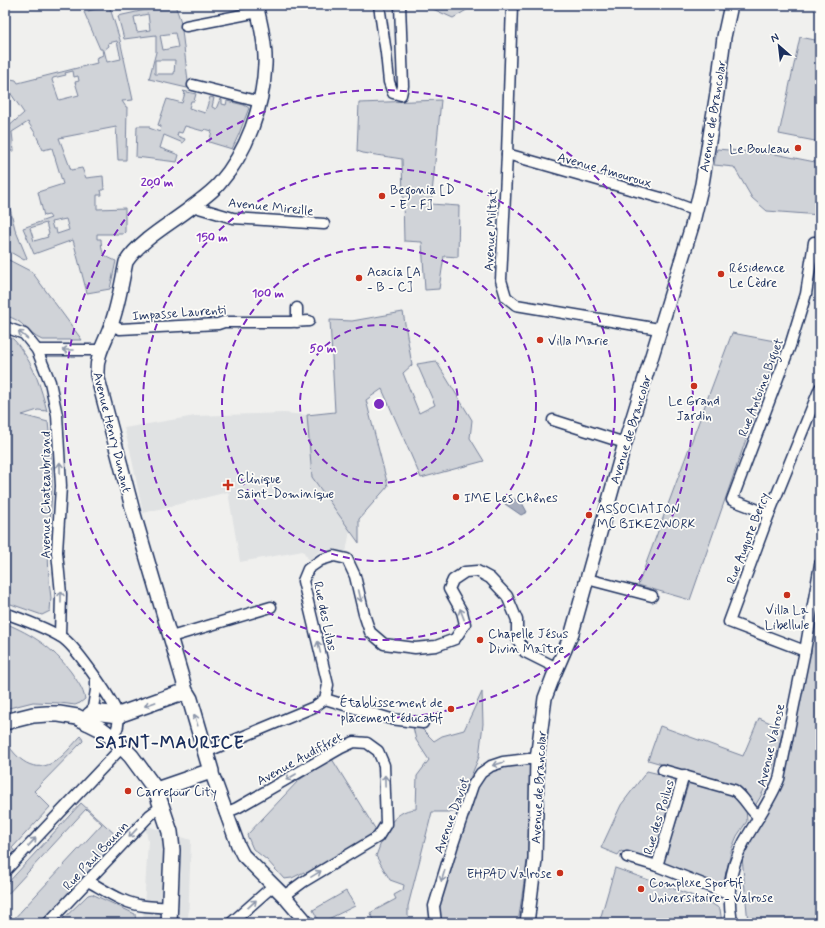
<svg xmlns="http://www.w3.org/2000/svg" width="825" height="928" font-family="Mynerve,sans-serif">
  <rect width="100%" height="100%" fill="#f0f0ee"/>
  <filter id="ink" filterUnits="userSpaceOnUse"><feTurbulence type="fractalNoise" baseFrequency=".025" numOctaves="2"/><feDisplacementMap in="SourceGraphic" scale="8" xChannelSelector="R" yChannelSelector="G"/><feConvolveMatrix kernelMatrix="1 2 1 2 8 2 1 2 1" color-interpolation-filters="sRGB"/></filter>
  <g filter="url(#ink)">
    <!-- built -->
    <g fill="#e0e2e3">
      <polygon points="284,413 307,415 312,477 350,530 346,553 336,550 319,552 309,560 303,551 240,562 228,492 143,513 130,450 124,428 195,416"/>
      <polygon points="145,825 191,840 188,923 143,923 148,841"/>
    </g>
    <!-- green -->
    <g fill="#d0d3d8" stroke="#76819b" fill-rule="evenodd">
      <path d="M106,5H109L120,40L133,100L122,101L126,107H127L126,160H118L116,127L59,138L71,170L82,168L86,178L103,176L104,190H101L102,195H97V209L125,208V232L123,234H97V239H101C102,254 102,255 116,261L110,289L87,293L73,240L34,254L23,228L51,218L49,215L44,216L38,192L63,184L52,148L43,150L35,133L28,122L12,132L14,151H6L7,128L24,113L5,85V78L16,80L18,83L97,63L96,58L103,55L102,49H100L84,12L100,8V7ZM117,41L121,59L107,62L104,50L109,46L108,43ZM73,71L74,77L78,76L79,81L75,82L79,95L59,100L52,80L53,78L66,75L65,73ZM66,219L69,230L57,234L56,229H53L51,222ZM46,223L49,234L47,235L48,237L34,241L30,228Z"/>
      <path d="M150,5H175L181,22L188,81L187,88L149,79L156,52V35L124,39L118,16L150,9ZM148,14L150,30L137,32L134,17ZM175,33L178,47L163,50L160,35ZM155,60H175L174,74H155Z"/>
      <polygon points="424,5 475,5 453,18"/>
      <polygon points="800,37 820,41 820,142 779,134"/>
      <polygon points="183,91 196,94 194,101 191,101 189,108 205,113 210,97 214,98 212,107 216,109 220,99 222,100 222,104 226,105 227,101 244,105 249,108 239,134 232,149 209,142 212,131 205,129 203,131 185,126 182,133 178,132 177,136 185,139 183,143 164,135 160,148 179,155 177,162 136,157 137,126 149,126 149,128 160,132 161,126 158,125 167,99 182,103 185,93"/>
      <polygon points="441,100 431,204 459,206 458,257 444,256 439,289 425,290 422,242 404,241 402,159 363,153 357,151 359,103"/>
      <polygon points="717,149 775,154 820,163 820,215 767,211 752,198 734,167 714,165"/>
      <polygon points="5,187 15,229 27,258 24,260 5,249 5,239 7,238 7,233 10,232 6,219 5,219"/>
      <path d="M5,258L32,272L82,340H42C27,334 24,319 5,316Z"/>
      <polygon points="403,312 412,365 403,373 419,413 435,405 417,364 436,361 472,420 470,438 484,461 421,478 382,389 366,400 388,486 359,519 359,543 312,477 307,415 335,412 330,320 352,321"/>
      <polygon points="732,333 780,342 690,600 638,585"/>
      <path d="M5,335C12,336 17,343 21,349C35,368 41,388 47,411L38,410L22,415L48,422L52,460V493L48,550L49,581L51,598L50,611L42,615L5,602Z"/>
      <polygon points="820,596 820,923 748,923 742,857 780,783"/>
      <path d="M5,623C33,635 52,647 71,672C77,681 83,688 85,699L80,703L75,705L60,703L33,702L5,709Z"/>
      <path d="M482,692L483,724L479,757L456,812H432L408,906V923H376L370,913L396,899L394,895L403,890L404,885L390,880L376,856C384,835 391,810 416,809L417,776L429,760L416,740L413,727L421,728L434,741L442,736L464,730Z"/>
      <path d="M759,718L780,727L783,731C776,757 770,783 755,806H752L746,792L739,786L648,760L660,726L743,756Z"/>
      <path d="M81,736L83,741L34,791L50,807L12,848L15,852L5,863V739C15,759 35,776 57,760C66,754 73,744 81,736Z"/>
      <polygon points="332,759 376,830 373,835 305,874 304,872 292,878 284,879 267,860 253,849 247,835 299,780"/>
      <polygon points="524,762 530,766 528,854 518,923 438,923 437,911 455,845 483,775 491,769"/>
      <polygon points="647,771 680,779 654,859 650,861 621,851 618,855 601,848 621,805"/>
      <polygon points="689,782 737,794 746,809 747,821 737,836 732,848 724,881 718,885 664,866 663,863"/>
      <polygon points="81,803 118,837 118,841 42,923 10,923 102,824 86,809 5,897 5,886"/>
      <polygon points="615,868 708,901 720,909 722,923 599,923"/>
      <polygon points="346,891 355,906 320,923 313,910"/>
      <polygon points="92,894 135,914 136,923 59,923 88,895"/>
    </g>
    <!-- water -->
    <polygon fill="#a7adbd" stroke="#6f7b97" points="510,498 521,501 527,512 521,515 505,504"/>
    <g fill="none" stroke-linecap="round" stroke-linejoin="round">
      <!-- minor casing -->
      <g stroke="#1b2f5e" stroke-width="13">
        <g id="minor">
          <polyline points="379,5 386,53 389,82 393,93 401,95 403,86 400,5"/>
          <polyline points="512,5 507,154 501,280 506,297 516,305 659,329"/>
          <polyline points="186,26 258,12"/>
          <polyline points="193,85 260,102"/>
          <polyline points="507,154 661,198 696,211"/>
          <polyline points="192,206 233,218 324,224"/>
          <polyline points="297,322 297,308"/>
          <polyline points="111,325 120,329 218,324 224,322 291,322 309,321"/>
          <polyline points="5,327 24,334 37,350 50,382 57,415 61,486 57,552 61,594 60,636"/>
          <polyline points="37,350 100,350"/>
          <polyline points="553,420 625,443"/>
          <polyline points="769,514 732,500 790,346 806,294 814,242"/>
          <polyline points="587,579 652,596"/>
          <path d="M5,613C24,620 48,628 64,639C76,648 116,703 118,717C120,725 116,731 113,738"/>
          <polyline points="171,637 271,607"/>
          <polyline points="805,651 729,622 769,514 820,388"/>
          <polyline points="325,699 391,719 423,723"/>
          <polyline points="92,713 96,690 96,679"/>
          <polyline points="206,752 314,707 325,699 328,685 303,581 308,569 321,560 334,556 347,559 355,576 364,614 370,632 384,644 415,648 436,646 455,639 465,624 462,612 449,589 453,580 465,572 477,571 490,578 507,596 517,620 517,638 525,652 557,668"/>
          <path d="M663,770L734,790C746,798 748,809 759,817"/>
          <polyline points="225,813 237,808 341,748 354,742 367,743 378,751 384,765 386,824 378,837 303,882 284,896"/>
          <polyline points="627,857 657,866 728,894"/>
          <polyline points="657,866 684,775"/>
          <polyline points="5,871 122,747"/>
          <path d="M88,881C106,891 124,904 145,906C153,907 162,907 170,908"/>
          <polyline points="48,923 150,815 162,806"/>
          <polyline points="231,923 274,885"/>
          <polyline points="436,923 434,906 453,844 473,785 481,773 491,766 503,762 528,759 537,759"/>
          <path d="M732,923C726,887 731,861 751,830C761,813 772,797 779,779L805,651L820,564"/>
        </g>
      </g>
      <!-- tertiary casing -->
      <g stroke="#1b2f5e" stroke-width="16">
        <g id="tertiary">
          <path d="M187,694L133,511L97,375C96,351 107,341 113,319C119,301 122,281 126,262C141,239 172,223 193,206C202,199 212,192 219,184C247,152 263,107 265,65C266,45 261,24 256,5"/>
          <polyline points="211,771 238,845 243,855 284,896 307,923"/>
          <polyline points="527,923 535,860 537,759 545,698 553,677 572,633 625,443 692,226 702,184 717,93 724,37 731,5"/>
        </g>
      </g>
      <!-- secondary casing -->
      <g stroke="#1b2f5e" stroke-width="18">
        <g id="secondary">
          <polyline points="5,722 33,715 47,714 59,714 77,717 101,729 113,738 131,756 156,790 170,832 172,850 169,923"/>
          <polyline points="87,722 90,715 94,712 118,715 124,713 177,694 187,694 190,699 211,771 156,790"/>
        </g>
      </g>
      <!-- minor -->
      <use href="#minor" stroke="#fdfcf7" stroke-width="10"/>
      <!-- tertiary -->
      <use href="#tertiary" stroke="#fdfcf7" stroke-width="13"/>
      <!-- secondary -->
      <use href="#secondary" stroke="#fdfcf7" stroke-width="15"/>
    </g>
    <!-- one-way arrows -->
    <defs><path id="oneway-shaft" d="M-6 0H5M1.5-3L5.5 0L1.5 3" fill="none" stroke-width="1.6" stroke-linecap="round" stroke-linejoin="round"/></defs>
    <g stroke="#8c96aa">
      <use href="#oneway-shaft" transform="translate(23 335) rotate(-141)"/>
      <use href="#oneway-shaft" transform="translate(68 350) rotate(-180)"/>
      <use href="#oneway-shaft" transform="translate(60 468) rotate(-91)"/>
      <use href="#oneway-shaft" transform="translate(360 596) rotate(77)"/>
      <use href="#oneway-shaft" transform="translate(61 597) rotate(-90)"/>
      <use href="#oneway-shaft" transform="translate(462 614) rotate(-111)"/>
      <use href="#oneway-shaft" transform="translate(319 647) rotate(-103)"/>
      <use href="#oneway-shaft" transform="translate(150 704) rotate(160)"/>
      <use href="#oneway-shaft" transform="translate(196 720) rotate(-107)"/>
      <use href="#oneway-shaft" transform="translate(498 764) rotate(164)"/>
      <use href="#oneway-shaft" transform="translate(291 777) rotate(150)"/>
      <use href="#oneway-shaft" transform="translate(385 781) rotate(-91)"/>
      <use href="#oneway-shaft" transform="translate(133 833) rotate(133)"/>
      <use href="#oneway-shaft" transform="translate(32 842) rotate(-47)"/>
      <use href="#oneway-shaft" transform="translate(316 874) rotate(-31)"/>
      <use href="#oneway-shaft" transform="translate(443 876) rotate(107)"/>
      <use href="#oneway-shaft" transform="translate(252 904) rotate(-43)"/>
    </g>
  </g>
  <!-- distance rings -->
  <g fill="none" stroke="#7b2cbf" stroke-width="2" stroke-dasharray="7 5">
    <circle cx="379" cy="404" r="79"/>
    <circle cx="379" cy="404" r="157"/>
    <circle cx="379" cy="404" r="236"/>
    <circle cx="379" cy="404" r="314"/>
  </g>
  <!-- markers -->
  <g fill="#c8321e" stroke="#fdfcf7" stroke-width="1.5">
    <circle cx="798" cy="148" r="4"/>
    <circle cx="382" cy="196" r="4"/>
    <circle cx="721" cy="274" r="4"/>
    <circle cx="359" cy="278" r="4"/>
    <circle cx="540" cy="340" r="4"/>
    <circle cx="694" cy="386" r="4"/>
    <path d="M226 479h4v4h4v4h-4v4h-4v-4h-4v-4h4z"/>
    <circle cx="456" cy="497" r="4"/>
    <circle cx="589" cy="515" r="4"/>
    <circle cx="787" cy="595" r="4"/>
    <circle cx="480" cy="640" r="4"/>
    <circle cx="451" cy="709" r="4"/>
    <circle cx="128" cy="791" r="4"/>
    <circle cx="560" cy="873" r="4"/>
    <circle cx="641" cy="889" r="4"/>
  </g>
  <g text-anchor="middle" stroke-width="3.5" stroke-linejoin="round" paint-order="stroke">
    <!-- street labels -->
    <g font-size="13" fill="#1b2f5e" stroke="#fdfcf7">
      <text transform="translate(712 116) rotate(-81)" y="5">Avenue de Brancolar</text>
      <text transform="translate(605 169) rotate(16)" y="5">Avenue Amouroux</text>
      <text transform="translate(271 206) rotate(6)" y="5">Avenue Mireille</text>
      <text transform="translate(490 230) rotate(-87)" y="5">Avenue Miltat</text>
      <text transform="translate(179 312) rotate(-4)" y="5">Impasse Laurenti</text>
      <text transform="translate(760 387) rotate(-69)" y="5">Rue Antoine Biguet</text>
      <text transform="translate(630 429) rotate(-73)" y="5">Avenue de Brancolar</text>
      <text transform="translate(113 432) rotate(76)" y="5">Avenue Henry Dunant</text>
      <text transform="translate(45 495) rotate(-90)" y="5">Avenue Chateaubriand</text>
      <text transform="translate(747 538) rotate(-69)" y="5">Rue Auguste Bercy</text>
      <text transform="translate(326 616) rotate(78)" y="5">Rue des Lilas</text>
      <text transform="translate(770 745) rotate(-77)" y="5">Avenue Valrose</text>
      <text transform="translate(299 758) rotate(-29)" y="5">Avenue Audiffret</text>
      <text transform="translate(538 787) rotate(-87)" y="5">Avenue de Brancolar</text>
      <text transform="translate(451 815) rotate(-70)" y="5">Avenue Daviot</text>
      <text transform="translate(658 817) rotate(-73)" y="5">Rue des Poilus</text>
      <text transform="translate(95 855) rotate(-47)" y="5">Rue Paul Bounin</text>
    </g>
    <!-- poi labels -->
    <g font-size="13" fill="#1b2f5e" stroke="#fdfcf7" text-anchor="start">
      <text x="790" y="153" text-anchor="end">Le Bouleau</text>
      <text x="390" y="194">Begonia [D<tspan x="390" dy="15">- E - F]</tspan></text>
      <text x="729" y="272">Résidence<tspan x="729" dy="15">Le Cèdre</tspan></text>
      <text x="367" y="276">Acacia [A<tspan x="367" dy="15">- B - C]</tspan></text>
      <text x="548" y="345">Villa Marie</text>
      <text x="694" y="405" text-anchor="middle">Le Grand<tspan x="694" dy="15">Jardin</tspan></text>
      <text x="237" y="483">Clinique<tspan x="237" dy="15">Saint-Dominique</tspan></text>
      <text x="464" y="502">IME Les Chênes</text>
      <text x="597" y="513">ASSOCIATION<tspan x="597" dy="15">MC BIKE2WORK</tspan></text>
      <text x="787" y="614" text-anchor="middle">Villa La<tspan x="787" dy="15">Libellule</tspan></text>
      <text x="488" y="638">Chapelle Jésus<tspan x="488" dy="15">Divin Maître</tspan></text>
      <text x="443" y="707" text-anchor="end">Établissement de<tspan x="443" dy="15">placement éducatif</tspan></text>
      <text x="136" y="796">Carrefour City</text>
      <text x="552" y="878" text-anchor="end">EHPAD Valrose</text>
      <text x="649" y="887">Complexe Sportif<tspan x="649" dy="15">Universitaire - Valrose</tspan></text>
    </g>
    <!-- district labels -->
    <g font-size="17" font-weight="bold" letter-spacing="1" fill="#1b2f5e" stroke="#fdfcf7">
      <text x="170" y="748">SAINT-MAURICE</text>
    </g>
  </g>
  <circle cx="379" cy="404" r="6" fill="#7b2cbf" stroke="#fdfcf7" stroke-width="2"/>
  <g font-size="12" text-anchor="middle" font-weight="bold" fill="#7b2cbf" stroke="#fdfcf7" stroke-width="3.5" stroke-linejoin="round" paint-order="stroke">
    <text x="157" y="186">200 m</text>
    <text x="212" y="241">150 m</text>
    <text x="268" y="297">100 m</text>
    <text x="323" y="352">50 m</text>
  </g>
  <!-- margin -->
  <rect width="825" height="928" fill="none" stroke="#fdfcf7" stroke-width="20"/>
  <rect x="10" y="10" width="805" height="908" fill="none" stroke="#1b2f5e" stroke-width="1.5" filter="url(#ink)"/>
  <!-- north arrow -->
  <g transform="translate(779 46) rotate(332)" stroke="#fdfcf7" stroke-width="3" paint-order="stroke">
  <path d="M0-3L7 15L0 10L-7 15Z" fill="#1b2f5e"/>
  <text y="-6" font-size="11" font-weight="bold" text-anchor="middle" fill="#1b2f5e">N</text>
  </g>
</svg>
